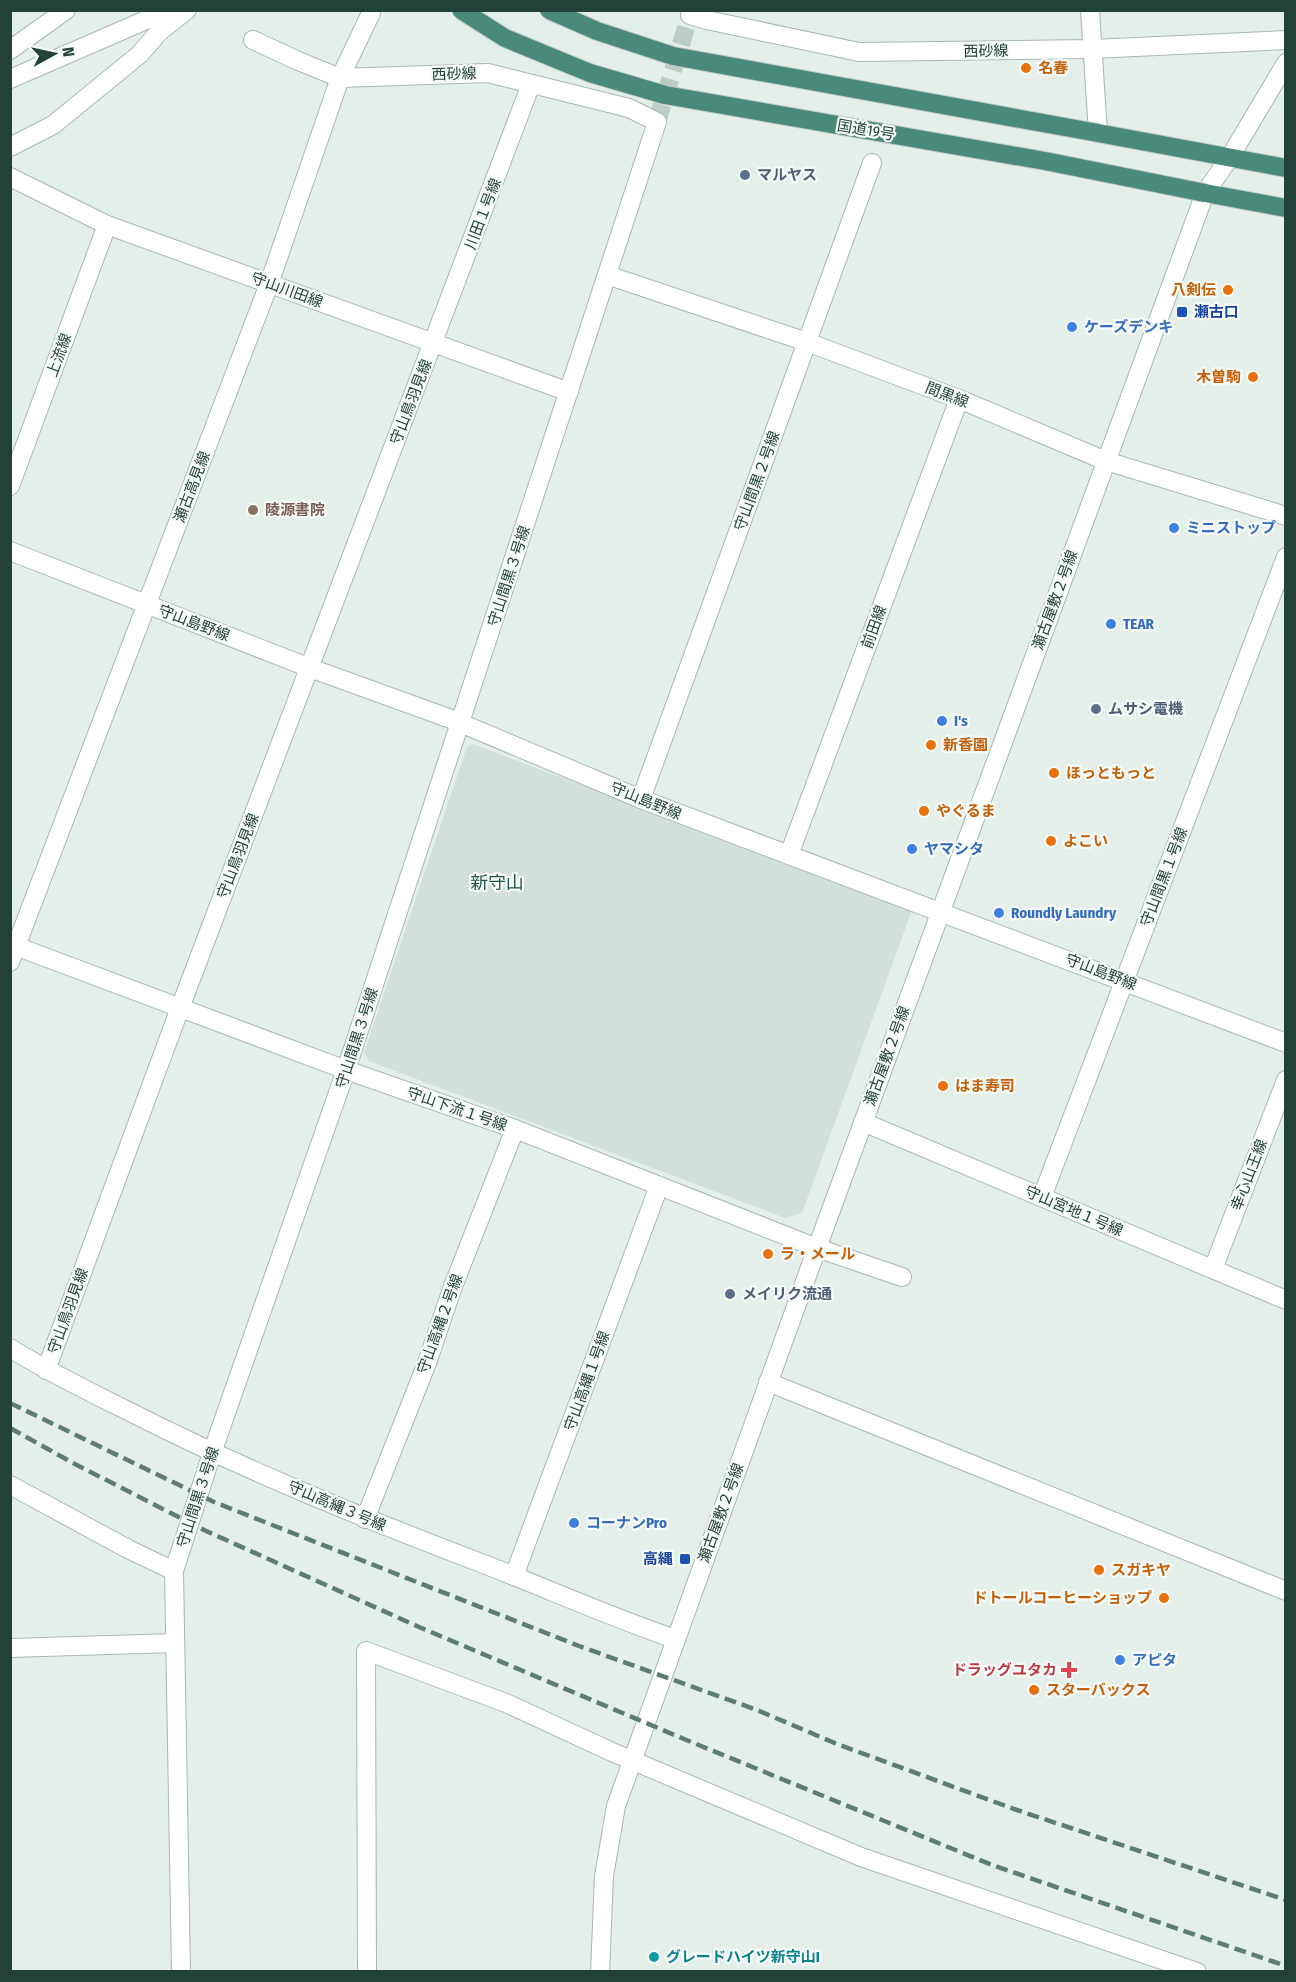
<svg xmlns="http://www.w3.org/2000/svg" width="1296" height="1982" font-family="'Fira Sans Condensed','Noto Sans JP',sans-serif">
  <rect width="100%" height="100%" fill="#e5efea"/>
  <!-- built -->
  <polygon fill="#d3dfd9" points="473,744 912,910 802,1213 785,1218 369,1061 364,1052 467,747"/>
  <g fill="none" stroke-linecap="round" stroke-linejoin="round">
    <!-- minor-tunnel -->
    <polyline stroke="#beccc7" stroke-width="18" stroke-dasharray="18 9" stroke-linecap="butt" points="657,122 690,15"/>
    <!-- minor casing -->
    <g stroke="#a7b8b1" stroke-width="20">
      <g id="minor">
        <polyline points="691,10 690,15 707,20 859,52 1092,49 1286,40"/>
        <polyline points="1090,10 1098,133"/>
        <polyline points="10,50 66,10"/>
        <polyline points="10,79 169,10"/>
        <polyline points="10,147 53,125 140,54 159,32 187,10"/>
        <polyline points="10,177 107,225 569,392"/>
        <polyline points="607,275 807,342 959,399 1106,461 1286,516"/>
        <polyline points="10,486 107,225"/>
        <polyline points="10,551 310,668 451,719 641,799 1286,1043"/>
        <polyline points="641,799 872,163"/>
        <polyline points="789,855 959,399"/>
        <polyline points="10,944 346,1070 515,1129 817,1248 902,1277"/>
        <polyline points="10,962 269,284 340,78 371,13"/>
        <polyline points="863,1122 1286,1300"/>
        <polyline points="1042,1197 1286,557"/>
        <polyline points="1213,1269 1286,1080"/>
        <path d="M10,1348C50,1373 92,1393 134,1414C247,1471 363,1518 481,1563C546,1588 610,1617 675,1639"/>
        <polyline points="46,1370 180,1008 531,84"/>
        <polyline points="10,1485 128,1549 174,1571"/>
        <polyline points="365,1519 427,1363 452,1289 515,1129"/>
        <polyline points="514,1576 659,1186"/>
        <polyline points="10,1648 175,1643"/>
        <polyline points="181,1972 174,1571 212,1453 346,1070 657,122 629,108 488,73 340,78 296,60 253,40"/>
        <polyline points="367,1972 366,1651 506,1703 612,1752 861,1857 1197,1972"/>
      </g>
    </g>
    <!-- tertiary casing -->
    <g stroke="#a7b8b1" stroke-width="20">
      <g id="tertiary">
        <polyline points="768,1382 1286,1591"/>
        <polyline points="600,1972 604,1876 616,1806 817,1248 1205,193 1230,157 1286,63"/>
      </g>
    </g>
    <!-- trunk casing -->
    <g stroke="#c1cac8" stroke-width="20">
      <g id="trunk">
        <polyline points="1098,133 1286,168"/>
        <polyline points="1205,193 1286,208"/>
      </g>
    </g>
    <!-- minor -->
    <use href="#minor" stroke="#fff" stroke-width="18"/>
    <!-- tertiary -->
    <use href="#tertiary" stroke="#fff" stroke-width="18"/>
    <!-- trunk -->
    <use href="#trunk" stroke="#4a8a7b" stroke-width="18"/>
    <!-- rail -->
    <g stroke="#5d7d74" stroke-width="4.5" stroke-dasharray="12 6" stroke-linecap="butt">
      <polyline points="10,1403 214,1502 579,1646 757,1710 837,1744 1014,1809 1286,1900"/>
      <polyline points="10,1428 73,1463 204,1530 419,1627 684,1739 992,1865 1286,1966"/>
    </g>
    <!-- trunk-bridge casing -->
    <g stroke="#c1cac8" stroke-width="20" stroke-linecap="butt">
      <g id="trunk-bridge">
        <polyline points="461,10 505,38 590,73 665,95 1045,161 1205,193"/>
        <polyline points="549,10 597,31 673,56 1098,133"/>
      </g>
    </g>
    <!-- trunk-bridge -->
    <use href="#trunk-bridge" stroke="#4a8a7b" stroke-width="18"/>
  </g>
  <!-- markers -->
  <g fill="#e8710a" stroke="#f6faf8" stroke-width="2">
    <circle cx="1026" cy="68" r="6"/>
    <circle cx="1228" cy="290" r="6"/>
    <circle cx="1253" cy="377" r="6"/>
    <circle cx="931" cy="745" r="6"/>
    <circle cx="1054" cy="773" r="6"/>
    <circle cx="924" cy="811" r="6"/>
    <circle cx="1051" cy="841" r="6"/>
    <circle cx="943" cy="1086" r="6"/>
    <circle cx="768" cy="1254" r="6"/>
    <circle cx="1099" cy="1570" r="6"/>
    <circle cx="1164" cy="1598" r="6"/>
    <circle cx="1034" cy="1690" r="6"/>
  </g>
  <g fill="#5c6f8a" stroke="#f6faf8" stroke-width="2">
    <circle cx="745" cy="175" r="6"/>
    <circle cx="1096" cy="709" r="6"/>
    <circle cx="730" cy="1294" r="6"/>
  </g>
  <g fill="#1a4fb4" stroke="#f6faf8" stroke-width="2">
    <rect x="1176" y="306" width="12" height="12" rx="3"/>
    <rect x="679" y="1553" width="12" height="12" rx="3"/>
  </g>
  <g fill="#3f7fe0" stroke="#f6faf8" stroke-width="2">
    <circle cx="1072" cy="327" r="6"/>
    <circle cx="1174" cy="528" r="6"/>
    <circle cx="1111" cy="624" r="6"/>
    <circle cx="942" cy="721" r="6"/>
    <circle cx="912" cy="849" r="6"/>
    <circle cx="999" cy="913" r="6"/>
    <circle cx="574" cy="1523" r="6"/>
    <circle cx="1120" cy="1660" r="6"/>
  </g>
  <circle fill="#8d6e63" stroke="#f6faf8" stroke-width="2" cx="253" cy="510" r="6"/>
  <path fill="#e0444e" stroke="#f6faf8" stroke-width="2" d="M1066 1661h6v6h6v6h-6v6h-6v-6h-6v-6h6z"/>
  <circle fill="#0f9aa8" stroke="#f6faf8" stroke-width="2" cx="654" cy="1957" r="6"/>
  <g text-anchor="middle" stroke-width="4.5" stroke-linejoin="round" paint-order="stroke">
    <!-- street labels -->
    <g font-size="15" fill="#224239" stroke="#f6faf8">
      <text transform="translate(986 51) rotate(-1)" y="5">西砂線</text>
      <text transform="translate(454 74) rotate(-2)" y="5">西砂線</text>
      <text transform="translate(866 130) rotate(10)" y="5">国道19号</text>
      <text transform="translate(483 214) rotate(-69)" y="5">川田１号線</text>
      <text transform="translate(287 290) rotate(20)" y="5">守山川田線</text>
      <text transform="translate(59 355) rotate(-70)" y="5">上流線</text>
      <text transform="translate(947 395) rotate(21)" y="5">間黒線</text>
      <text transform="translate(411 402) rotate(-69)" y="5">守山鳥羽見線</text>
      <text transform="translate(757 481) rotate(-70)" y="5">守山間黒２号線</text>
      <text transform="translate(192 487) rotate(-69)" y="5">瀬古高見線</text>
      <text transform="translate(509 576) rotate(-72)" y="5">守山間黒３号線</text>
      <text transform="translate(1055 600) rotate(-70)" y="5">瀬古屋敷２号線</text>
      <text transform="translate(194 623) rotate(21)" y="5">守山島野線</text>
      <text transform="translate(874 627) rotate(-70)" y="5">前田線</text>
      <text transform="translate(646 801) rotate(22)" y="5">守山島野線</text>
      <text transform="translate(238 856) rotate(-69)" y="5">守山鳥羽見線</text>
      <text transform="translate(1164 877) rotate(-69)" y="5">守山間黒１号線</text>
      <text transform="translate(1101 972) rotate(21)" y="5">守山島野線</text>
      <text transform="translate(357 1038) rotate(-72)" y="5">守山間黒３号線</text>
      <text transform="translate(887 1056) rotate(-70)" y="5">瀬古屋敷２号線</text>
      <text transform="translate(457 1109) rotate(19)" y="5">守山下流１号線</text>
      <text transform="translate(1249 1175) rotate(-69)" y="5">幸心山王線</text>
      <text transform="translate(1074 1211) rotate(23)" y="5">守山宮地１号線</text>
      <text transform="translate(68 1311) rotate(-70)" y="5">守山鳥羽見線</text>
      <text transform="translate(440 1324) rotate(-70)" y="5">守山高縄２号線</text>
      <text transform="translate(587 1381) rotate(-70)" y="5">守山高縄１号線</text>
      <text transform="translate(198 1497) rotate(-72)" y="5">守山間黒３号線</text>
      <text transform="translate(337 1506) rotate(23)" y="5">守山高縄３号線</text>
      <text transform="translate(721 1513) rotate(-70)" y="5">瀬古屋敷２号線</text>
    </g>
    <!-- food labels -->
    <g font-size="15" font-weight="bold" fill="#c56008" stroke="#f6faf8" text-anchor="start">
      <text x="1038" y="73">名春</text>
      <text x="1216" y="295" text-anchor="end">八剣伝</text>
      <text x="1241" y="382" text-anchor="end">木曽駒</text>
      <text x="943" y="750">新香園</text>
      <text x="1066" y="778">ほっともっと</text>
      <text x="936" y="816">やぐるま</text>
      <text x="1063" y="846">よこい</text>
      <text x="955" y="1091">はま寿司</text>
      <text x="780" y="1259">ラ・メール</text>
      <text x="1111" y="1575">スガキヤ</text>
      <text x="1152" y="1603" text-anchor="end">ドトールコーヒーショップ</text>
      <text x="1046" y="1695">スターバックス</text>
    </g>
    <!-- service labels -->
    <g font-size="15" font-weight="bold" fill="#4e5e75" stroke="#f6faf8" text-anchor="start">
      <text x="757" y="180">マルヤス</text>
      <text x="1108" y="714">ムサシ電機</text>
      <text x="742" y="1299">メイリク流通</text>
    </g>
    <!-- transit labels -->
    <g font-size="15" font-weight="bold" fill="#164399" stroke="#f6faf8" text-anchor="start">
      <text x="1194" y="317">瀬古口</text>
      <text x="673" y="1564" text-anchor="end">高縄</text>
    </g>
    <!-- shop labels -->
    <g font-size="15" font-weight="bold" fill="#366cbe" stroke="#f6faf8" text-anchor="start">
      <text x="1084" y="332">ケーズデンキ</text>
      <text x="1186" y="533">ミニストップ</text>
      <text x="1123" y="629">TEAR</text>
      <text x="954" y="726">I's</text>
      <text x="924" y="854">ヤマシタ</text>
      <text x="1011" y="918">Roundly Laundry</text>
      <text x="586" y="1528">コーナンPro</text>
      <text x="1132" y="1665">アピタ</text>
    </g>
    <!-- education labels -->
    <g font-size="15" font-weight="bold" fill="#785e54" stroke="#f6faf8" text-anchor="start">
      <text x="265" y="515">陵源書院</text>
    </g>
    <!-- health labels -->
    <g font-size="15" font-weight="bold" fill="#be3a42" stroke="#f6faf8" text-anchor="end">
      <text x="1057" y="1675">ドラッグユタカ</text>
    </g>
    <!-- culture labels -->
    <g font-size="15" font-weight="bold" fill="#0d838f" stroke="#f6faf8" text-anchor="start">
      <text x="666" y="1962">グレードハイツ新守山I</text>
    </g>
    <!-- quarter labels -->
    <g font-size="18" fill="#1d5547" stroke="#f6faf8">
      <text x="497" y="889">新守山</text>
    </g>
  </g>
  <!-- border -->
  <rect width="1296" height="1982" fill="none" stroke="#224239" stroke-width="24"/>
  <!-- north arrow -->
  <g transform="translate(54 54) rotate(82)" stroke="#f6faf8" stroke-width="4.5" paint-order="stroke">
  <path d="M0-4.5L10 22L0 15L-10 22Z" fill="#224239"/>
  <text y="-9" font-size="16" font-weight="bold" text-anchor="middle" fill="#224239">N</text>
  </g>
</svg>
